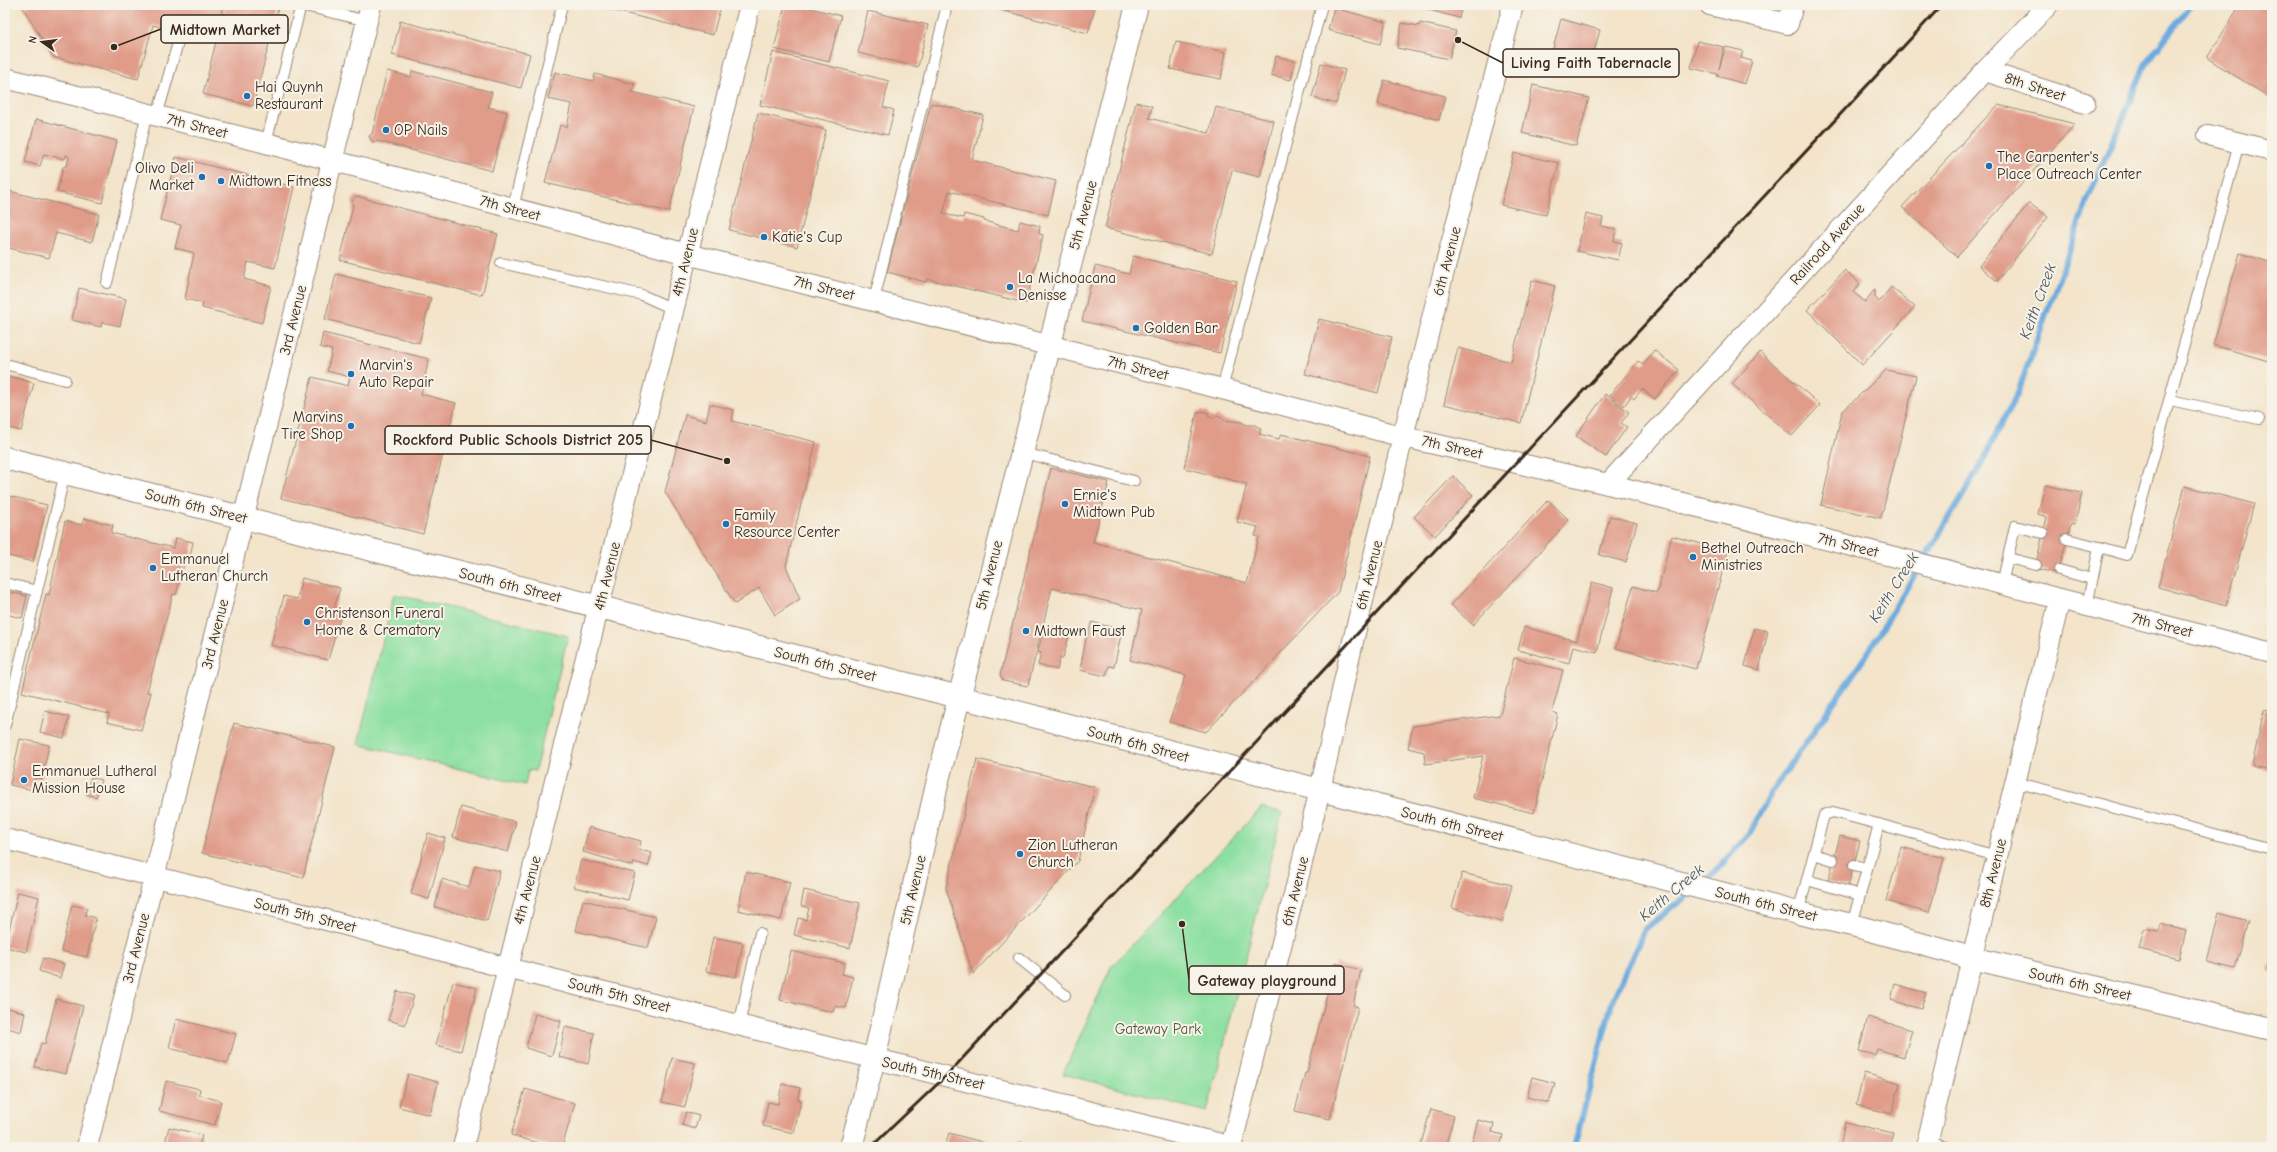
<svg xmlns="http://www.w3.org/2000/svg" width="2277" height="1152" font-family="'Comic Neue',sans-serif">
  <rect width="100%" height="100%" fill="#f7f3e8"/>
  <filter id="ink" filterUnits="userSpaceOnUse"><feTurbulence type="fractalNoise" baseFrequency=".025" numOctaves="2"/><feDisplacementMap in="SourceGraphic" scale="8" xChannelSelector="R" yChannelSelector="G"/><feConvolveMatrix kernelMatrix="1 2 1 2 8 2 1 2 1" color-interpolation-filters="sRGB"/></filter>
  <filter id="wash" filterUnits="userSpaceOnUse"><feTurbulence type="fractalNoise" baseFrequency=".012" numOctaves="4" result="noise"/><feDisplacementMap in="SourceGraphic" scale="16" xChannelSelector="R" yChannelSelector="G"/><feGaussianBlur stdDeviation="0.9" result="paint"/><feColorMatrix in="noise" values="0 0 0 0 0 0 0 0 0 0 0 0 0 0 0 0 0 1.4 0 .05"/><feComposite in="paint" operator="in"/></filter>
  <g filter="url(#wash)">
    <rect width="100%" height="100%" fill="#f3e4ca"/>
    <!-- green -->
    <g fill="#8de0a1" stroke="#648560">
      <polygon points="394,594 568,636 535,771 528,770 525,785 358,744"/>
      <polygon points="1262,807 1282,813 1207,1112 1063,1074 1111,967"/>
    </g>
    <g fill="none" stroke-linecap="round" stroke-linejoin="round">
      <!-- stream -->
      <g stroke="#6baade" stroke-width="6">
        <polyline points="1704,884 1749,834 1773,790 1865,657 1980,467 2003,419 2017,395 2087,201 2145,65 2191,5"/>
        <polyline points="1574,1147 1613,999 1645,929 1693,891"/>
      </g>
    </g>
    <g id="blocks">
      <!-- building -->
      <g fill="#e09b89">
        <polygon points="28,5 223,5 214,42 153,25 138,79 53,57 23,8"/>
        <polygon points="225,5 279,5 253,106 203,94"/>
        <polygon points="603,5 721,5 713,35 603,8"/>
        <polygon points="785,5 799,5 841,16 829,62 774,49"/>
        <polygon points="982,5 1084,5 1095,8 1088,33"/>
        <polygon points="1378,5 1391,5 1389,10"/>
        <polygon points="1412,5 1462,5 1459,18"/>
        <polygon points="2240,5 2272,5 2272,99 2207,58"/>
        <polygon points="1334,8 1386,22 1380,44 1328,30"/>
        <polygon points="868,11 928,25 918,67 858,53"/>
        <polygon points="1561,19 1600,30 1592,59 1553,49"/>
        <polygon points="400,21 530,54 521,88 392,55"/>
        <polygon points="1402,23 1419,26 1420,23 1456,31 1449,59 1397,48"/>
        <polygon points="1697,41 1724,47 1719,69 1726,47 1743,51 1741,58 1752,61 1745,84 1717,76 1718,74 1691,68"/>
        <polygon points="1176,42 1226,52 1221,79 1170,69"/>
        <polygon points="773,52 889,81 883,107 894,110 888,135 760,105"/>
        <polygon points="1276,56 1295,61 1291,80 1271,75"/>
        <polygon points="1321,63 1345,70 1336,104 1312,97"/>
        <polygon points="387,71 411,77 412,71 492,92 488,107 507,112 492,171 377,141 372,142 369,136 372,134"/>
        <polygon points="555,72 593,81 595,74 635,84 632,92 694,107 669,212 545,183 560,125 567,127 572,104 548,99"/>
        <polygon points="1384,80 1445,96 1439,120 1378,104"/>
        <polygon points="1533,85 1589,98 1576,146 1522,133"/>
        <polygon points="1136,102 1152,106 1149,118 1209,133 1216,107 1274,121 1260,177 1232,170 1212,254 1105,228"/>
        <polygon points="931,103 983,115 972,160 1056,181 1048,215 949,191 943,214 963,218 964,214 984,219 984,221 1018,230 1020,221 1040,226 1039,234 1043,235 1026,303 927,279 926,282 887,272"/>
        <polygon points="1998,105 2075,124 1957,257 1902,207"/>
        <polygon points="758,113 826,130 797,247 729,230"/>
        <polygon points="36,119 117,141 102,203 57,192 63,167 67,165 69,157 66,155 65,159 44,154 40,166 25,162"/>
        <polygon points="1514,153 1559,163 1546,215 1501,205"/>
        <polygon points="176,157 294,187 275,268 248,262 244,279 271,286 262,323 202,308 203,303 185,299 194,253 175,248 181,225 160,220"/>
        <polygon points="5,190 99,214 92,242 56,233 49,258 5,247"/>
        <polygon points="356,196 498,234 482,295 340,260 353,206 352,201"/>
        <polygon points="2029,203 2048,217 1997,281 1979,266"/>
        <polygon points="1586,214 1603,218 1601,226 1616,229 1614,241 1622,243 1618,260 1577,251"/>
        <polygon points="2240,253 2272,263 2272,362 2213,345"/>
        <polygon points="1133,256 1237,281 1220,353 1082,321 1095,266 1129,274"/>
        <polygon points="1845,270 1860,284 1853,292 1865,302 1875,289 1875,297 1879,302 1891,287 1915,307 1862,365 1807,310"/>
        <polygon points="336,274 431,298 419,343 325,319"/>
        <polygon points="1532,280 1555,286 1521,423 1444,404 1458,348 1511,362"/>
        <polygon points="79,288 126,299 120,326 102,322 101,327 72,320"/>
        <polygon points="1319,319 1392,337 1378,393 1305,374"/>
        <polygon points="323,333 429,359 421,394 456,403 423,534 281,498 312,377 348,386 350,377 327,371 332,350 320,347"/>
        <polygon points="1654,350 1679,370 1655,399 1642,389 1634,399 1631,396 1624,406 1610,395 1638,361 1643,365"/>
        <polygon points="1760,352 1820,405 1792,436 1732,384"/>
        <polygon points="1886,370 1916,376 1881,518 1821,505 1842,412"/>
        <polygon points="5,375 34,383 21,431 5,427"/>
        <polygon points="1605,394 1629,412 1621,423 1627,427 1606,457 1576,436"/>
        <polygon points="710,404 734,410 732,421 816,442 786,566 800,599 775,615 759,588 735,604 665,492 685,415 706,421"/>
        <polygon points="1202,411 1208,413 1209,416 1214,418 1217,415 1224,420 1241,422 1247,425 1255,425 1261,429 1259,434 1279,439 1281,434 1370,456 1338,592 1206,732 1169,722 1186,675 1130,660 1142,610 1052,588 1028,686 1003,681 1000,675 1051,468 1109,482 1093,542 1247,583 1259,537 1255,536 1258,527 1237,522 1247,484 1184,468 1197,413"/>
        <polygon points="1453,476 1473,495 1435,536 1414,517"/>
        <polygon points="2045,485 2082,493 2075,524 2071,523 2058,574 2035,568 2047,517 2038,514"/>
        <polygon points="2185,486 2254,504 2226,606 2158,587"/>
        <polygon points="5,495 47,505 33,562 5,555"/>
        <polygon points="1548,500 1569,520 1473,625 1451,605"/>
        <polygon points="1610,516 1637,523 1626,562 1599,555"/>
        <polygon points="84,518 113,525 111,533 174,548 176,538 193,542 190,557 186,556 176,595 173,594 147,692 151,693 141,730 107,722 109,714 22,692 46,594 49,595 65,521 82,525"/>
        <polygon points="1672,536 1728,551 1696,669 1616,648 1633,586 1657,593"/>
        <polygon points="302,578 340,588 334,609 342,612 328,660 271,645 284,596 297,599"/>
        <polygon points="1592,582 1613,588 1597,652 1573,646 1569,663 1518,650 1524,627 1577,641"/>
        <polygon points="5,591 27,596 22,618 5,614"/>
        <polygon points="1092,622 1122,630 1114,667 1109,666 1106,676 1080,670 1086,639"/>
        <polygon points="1045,625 1070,632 1063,658 1060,658 1057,670 1038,665 1041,653 1038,652"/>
        <polygon points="1754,628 1768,631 1759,670 1745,666"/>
        <polygon points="1514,658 1563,670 1552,712 1558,714 1534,813 1473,798 1483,756 1425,764 1424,752 1408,748 1413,726 1500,715"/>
        <polygon points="2264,710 2272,712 2272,770 2252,766"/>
        <polygon points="45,711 69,717 64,738 40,732"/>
        <polygon points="234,723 335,747 303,878 202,853"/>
        <polygon points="20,739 49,745 42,779 35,778 33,790 10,785"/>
        <polygon points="977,759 1095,787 1078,861 973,974 946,888"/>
        <polygon points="91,777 101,780 96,797 86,794"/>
        <polygon points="461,807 516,822 508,852 453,837"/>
        <polygon points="589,827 641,841 639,850 652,853 648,866 634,862 633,866 583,852"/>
        <polygon points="428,833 445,838 429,899 411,894"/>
        <polygon points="1840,836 1860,841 1848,887 1828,882"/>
        <polygon points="1901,847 1944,858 1929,913 1886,901"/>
        <polygon points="581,860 635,873 628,900 574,887"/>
        <polygon points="475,865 500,871 487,921 435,907 442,879 469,887"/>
        <polygon points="746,872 790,882 781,920 738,910"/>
        <polygon points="1462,873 1512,885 1502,922 1452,908"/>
        <polygon points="804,890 860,903 850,948 794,935 798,918 806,920 809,908 801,906"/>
        <polygon points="18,892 39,897 26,952 5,947"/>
        <polygon points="583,900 656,917 648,948 576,931"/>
        <polygon points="72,905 87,908 85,915 96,918 87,957 61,951"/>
        <polygon points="2219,913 2248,921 2235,969 2207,962"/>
        <polygon points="2161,924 2186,931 2179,959 2139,949 2144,928 2159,931"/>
        <polygon points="713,937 743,943 736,977 706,971"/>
        <polygon points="791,951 845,963 842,974 853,977 846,1008 835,1006 833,1012 780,1000"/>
        <polygon points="43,958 64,964 60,978 39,971"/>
        <polygon points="2272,958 2272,973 2268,972"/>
        <polygon points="1335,963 1361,970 1353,1005 1358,1007 1330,1119 1295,1111 1305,1073 1307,1073"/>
        <polygon points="453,982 477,988 461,1051 436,1045"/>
        <polygon points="1895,984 1926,993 1921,1009 1891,1000"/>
        <polygon points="397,991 414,996 405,1025 388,1020"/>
        <polygon points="56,999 83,1006 66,1074 35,1067 41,1043 45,1044"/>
        <polygon points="5,1007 25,1013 21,1032 5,1027"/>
        <polygon points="535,1014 561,1021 552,1056 526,1048"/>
        <polygon points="1868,1017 1912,1030 1904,1057 1877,1049 1875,1055 1859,1051"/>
        <polygon points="176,1019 236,1034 228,1063 169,1048"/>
        <polygon points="565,1027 594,1033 588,1064 559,1057"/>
        <polygon points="672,1058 695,1063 685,1107 662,1102"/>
        <polygon points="1864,1073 1900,1083 1892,1114 1856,1105"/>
        <polygon points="408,1074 438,1082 430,1115 399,1107"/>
        <polygon points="1532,1077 1555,1083 1549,1103 1527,1097"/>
        <polygon points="166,1081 200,1089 199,1095 221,1101 215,1125 159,1111"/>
        <polygon points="782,1084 800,1088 798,1099 801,1100 794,1133 763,1126 768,1102 778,1104"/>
        <polygon points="525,1089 575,1103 562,1147 552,1147 511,1135"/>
        <polygon points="1431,1109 1454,1116 1446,1144 1441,1143 1440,1147 1420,1147"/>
        <polygon points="686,1112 699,1116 695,1129 682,1125"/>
        <polygon points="1478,1120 1494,1124 1492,1132 1503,1135 1500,1147 1471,1147"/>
        <polygon points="1845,1122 1893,1133 1889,1147 1840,1147"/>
        <polygon points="169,1127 202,1135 199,1147 164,1147"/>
        <polygon points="949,1133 1000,1147 945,1147"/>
        <polygon points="1019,1142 1037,1147 1018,1147"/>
      </g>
    </g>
  </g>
  <g filter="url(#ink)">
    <use href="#blocks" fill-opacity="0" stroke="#978774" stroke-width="1"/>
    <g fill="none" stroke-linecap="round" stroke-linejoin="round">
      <!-- lane casing -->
      <g stroke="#978774" stroke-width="12">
        <g id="lane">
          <polyline points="157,116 181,32"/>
          <polyline points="266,143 301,5 367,21"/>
          <polyline points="513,208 562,5"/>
          <polyline points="501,263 642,295 673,309"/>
          <polyline points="107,283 147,113"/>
          <polyline points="874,300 947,5"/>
          <polyline points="5,364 65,380"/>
          <polyline points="1222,389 1322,5"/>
          <polyline points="2170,400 2259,419"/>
          <polyline points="1020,452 1134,481"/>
          <polyline points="2067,539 2099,547"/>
          <polyline points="2008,558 2036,565"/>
          <polyline points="2059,570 2092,579"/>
          <polyline points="5,583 37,591"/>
          <polyline points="2002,584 2015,526 2043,533"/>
          <polyline points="2087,606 2099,547 2127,555 2239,143"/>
          <polyline points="5,725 65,473"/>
          <polyline points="2015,782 2272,849"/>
          <polyline points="1814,854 1833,860"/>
          <polyline points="1854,865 1867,868"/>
          <polyline points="1807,880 1860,895"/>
          <polyline points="1798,913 1824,815 1833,812 1997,856"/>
          <polyline points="1852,925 1879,824"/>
          <polyline points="1019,958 1065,995"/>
          <polyline points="739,1025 760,933"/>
          <polyline points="1927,1141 1950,1147"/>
        </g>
      </g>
      <!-- street casing -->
      <g stroke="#978774" stroke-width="22">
        <g id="street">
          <polyline points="1710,5 1788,24 1793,5"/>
          <polyline points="1985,71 2085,103"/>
          <polyline points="5,78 266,143 687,254 1222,389 1404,437 1608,484 2272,653"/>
          <polyline points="2208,135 2272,151"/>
          <polyline points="1608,484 1985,71 2048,5"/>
          <polyline points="5,839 319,918 507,968 1233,1147"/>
          <polyline points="87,1147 371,5"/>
          <polyline points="463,1147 750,5"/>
          <polyline points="1231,1147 1320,790 1354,637 1435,306 1513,5"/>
          <polyline points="1926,1147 2060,599"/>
        </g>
      </g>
      <!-- secondary casing -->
      <g stroke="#978774" stroke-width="24">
        <g id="secondary">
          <polyline points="5,458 959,697 1798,913 1852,925 1972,958 2272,1029"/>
          <polyline points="851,1147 874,1059 938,780 1137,5"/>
        </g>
      </g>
      <!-- lane -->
      <use href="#lane" stroke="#fff" stroke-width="10"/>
      <!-- street -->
      <use href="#street" stroke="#fff" stroke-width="20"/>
      <!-- secondary -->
      <use href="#secondary" stroke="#fff" stroke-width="22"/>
      <!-- rail -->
      <polyline stroke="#3b2a1e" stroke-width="3" points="871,1147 947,1075 1942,5"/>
    </g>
  </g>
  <!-- markers -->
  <g fill="#1f6fb2" stroke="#f7f3e8" stroke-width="1.5">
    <circle cx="247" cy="96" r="4"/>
    <circle cx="386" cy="130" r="4"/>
    <circle cx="1989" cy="166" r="4"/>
    <circle cx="202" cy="177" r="4"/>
    <circle cx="221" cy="181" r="4"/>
    <circle cx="764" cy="237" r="4"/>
    <circle cx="1010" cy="287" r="4"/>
    <circle cx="1136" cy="328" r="4"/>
    <circle cx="351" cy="374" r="4"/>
    <circle cx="351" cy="426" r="4"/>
    <circle cx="1065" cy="504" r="4"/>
    <circle cx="726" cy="524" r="4"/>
    <circle cx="1693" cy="557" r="4"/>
    <circle cx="153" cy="568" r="4"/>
    <circle cx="307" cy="622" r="4"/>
    <circle cx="1026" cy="631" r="4"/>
    <circle cx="24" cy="780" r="4"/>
    <circle cx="1020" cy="854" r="4"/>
  </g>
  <g text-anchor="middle" stroke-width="4" stroke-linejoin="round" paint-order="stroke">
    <!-- poi labels -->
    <g font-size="15" fill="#3b2a1e" stroke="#f7f3e8" text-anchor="start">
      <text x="255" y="92">Hai Quynh<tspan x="255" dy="17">Restaurant</tspan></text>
      <text x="394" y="135">OP Nails</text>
      <text x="1997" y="162">The Carpenter's<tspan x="1997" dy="17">Place Outreach Center</tspan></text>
      <text x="194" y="173" text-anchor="end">Olivo Deli<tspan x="194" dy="17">Market</tspan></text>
      <text x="229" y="186">Midtown Fitness</text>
      <text x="772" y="242">Katie's Cup</text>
      <text x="1018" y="283">La Michoacana<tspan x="1018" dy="17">Denisse</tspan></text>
      <text x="1144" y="333">Golden Bar</text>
      <text x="359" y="370">Marvin's<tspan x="359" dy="17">Auto Repair</tspan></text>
      <text x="343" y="422" text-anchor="end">Marvins<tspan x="343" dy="17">Tire Shop</tspan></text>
      <text x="1073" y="500">Ernie's<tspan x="1073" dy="17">Midtown Pub</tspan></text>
      <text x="734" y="520">Family<tspan x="734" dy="17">Resource Center</tspan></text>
      <text x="1701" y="553">Bethel Outreach<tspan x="1701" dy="17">Ministries</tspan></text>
      <text x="161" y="564">Emmanuel<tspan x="161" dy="17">Lutheran Church</tspan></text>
      <text x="315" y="618">Christenson Funeral<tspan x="315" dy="17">Home &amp; Crematory</tspan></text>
      <text x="1034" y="636">Midtown Faust</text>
      <text x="32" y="776">Emmanuel Lutheral<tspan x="32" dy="17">Mission House</tspan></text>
      <text x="1028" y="850">Zion Lutheran<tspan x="1028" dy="17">Church</tspan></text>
    </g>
    <!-- street labels -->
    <g font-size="15" fill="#3b2a1e" stroke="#f7f3e8">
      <text transform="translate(2035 87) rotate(18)" y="5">8th Street</text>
      <text transform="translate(197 126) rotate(14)" y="5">7th Street</text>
      <text transform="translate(510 208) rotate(15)" y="5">7th Street</text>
      <text transform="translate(1083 215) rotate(-75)" y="5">5th Avenue</text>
      <text transform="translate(1827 244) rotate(-48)" y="5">Railroad Avenue</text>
      <text transform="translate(1447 261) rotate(-75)" y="5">6th Avenue</text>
      <text transform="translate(685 262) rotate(-76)" y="5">4th Avenue</text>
      <text transform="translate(824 288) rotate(14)" y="5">7th Street</text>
      <text transform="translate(293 320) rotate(-76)" y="5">3rd Avenue</text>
      <text transform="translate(1138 368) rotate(14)" y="5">7th Street</text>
      <text transform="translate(1452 447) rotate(13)" y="5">7th Street</text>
      <text transform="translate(196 506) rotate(14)" y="5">South 6th Street</text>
      <text transform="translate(1848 545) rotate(14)" y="5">7th Street</text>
      <text transform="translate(989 575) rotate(-76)" y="5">5th Avenue</text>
      <text transform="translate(1369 575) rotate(-76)" y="5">6th Avenue</text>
      <text transform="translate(607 576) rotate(-76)" y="5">4th Avenue</text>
      <text transform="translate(510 585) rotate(14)" y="5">South 6th Street</text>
      <text transform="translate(2162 625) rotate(14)" y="5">7th Street</text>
      <text transform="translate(215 634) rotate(-76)" y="5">3rd Avenue</text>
      <text transform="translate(825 664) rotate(14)" y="5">South 6th Street</text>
      <text transform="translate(1138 744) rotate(15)" y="5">South 6th Street</text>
      <text transform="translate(1452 824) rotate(14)" y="5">South 6th Street</text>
      <text transform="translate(1993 873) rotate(-76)" y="5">8th Avenue</text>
      <text transform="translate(527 890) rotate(-75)" y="5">4th Avenue</text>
      <text transform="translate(913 890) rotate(-77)" y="5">5th Avenue</text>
      <text transform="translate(1295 891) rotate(-76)" y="5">6th Avenue</text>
      <text transform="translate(1766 904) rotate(14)" y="5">South 6th Street</text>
      <text transform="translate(305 915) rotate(14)" y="5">South 5th Street</text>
      <text transform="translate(136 948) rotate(-76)" y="5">3rd Avenue</text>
      <text transform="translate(2080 984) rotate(13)" y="5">South 6th Street</text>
      <text transform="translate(619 995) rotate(14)" y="5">South 5th Street</text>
      <text transform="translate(933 1073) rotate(13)" y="5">South 5th Street</text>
    </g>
    <!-- park labels -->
    <g font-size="15" fill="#50583f" stroke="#f7f3e8">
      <text x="1158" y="1034">Gateway Park</text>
    </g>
    <!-- water labels -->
    <g font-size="16" font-style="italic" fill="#4c5761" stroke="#f7f3e8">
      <text transform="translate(2037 301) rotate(-70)" y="6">Keith Creek</text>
      <text transform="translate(1893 587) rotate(-58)" y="6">Keith Creek</text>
      <text transform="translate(1671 892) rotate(-40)" y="6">Keith Creek</text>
    </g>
  </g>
  <!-- callouts -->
  <path fill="none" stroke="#3b2a1e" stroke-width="1.5" d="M114 47L161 29M1458 40L1503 63M727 461L651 440M1182 924L1189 980"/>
  <g fill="#3b2a1e" stroke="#f7f3e8" stroke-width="1.5">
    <circle cx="114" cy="47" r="4"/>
    <circle cx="1458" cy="40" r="4"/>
    <circle cx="727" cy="461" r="4"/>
    <circle cx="1182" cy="924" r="4"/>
  </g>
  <g fill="#f7f3e8" stroke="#3b2a1e" stroke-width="1.5">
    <rect x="161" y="15" width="127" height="28" rx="4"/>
    <rect x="1503" y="49" width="176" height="28" rx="4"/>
    <rect x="385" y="426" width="266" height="28" rx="4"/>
    <rect x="1189" y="966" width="155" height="28" rx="4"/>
  </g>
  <g font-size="16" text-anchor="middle" font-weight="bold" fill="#3b2a1e">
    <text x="225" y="35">Midtown Market</text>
    <text x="1591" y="68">Living Faith Tabernacle</text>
    <text x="518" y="445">Rockford Public Schools District 205</text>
    <text x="1267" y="986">Gateway playground</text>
  </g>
  <!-- margin -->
  <rect width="2277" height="1152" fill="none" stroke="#f7f3e8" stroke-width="20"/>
  <!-- north arrow -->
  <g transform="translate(42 42) rotate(284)" stroke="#f7f3e8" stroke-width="3" paint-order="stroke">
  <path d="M0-3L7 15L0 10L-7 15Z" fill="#3b2a1e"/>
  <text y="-6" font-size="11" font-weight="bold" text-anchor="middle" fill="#3b2a1e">N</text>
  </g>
</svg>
